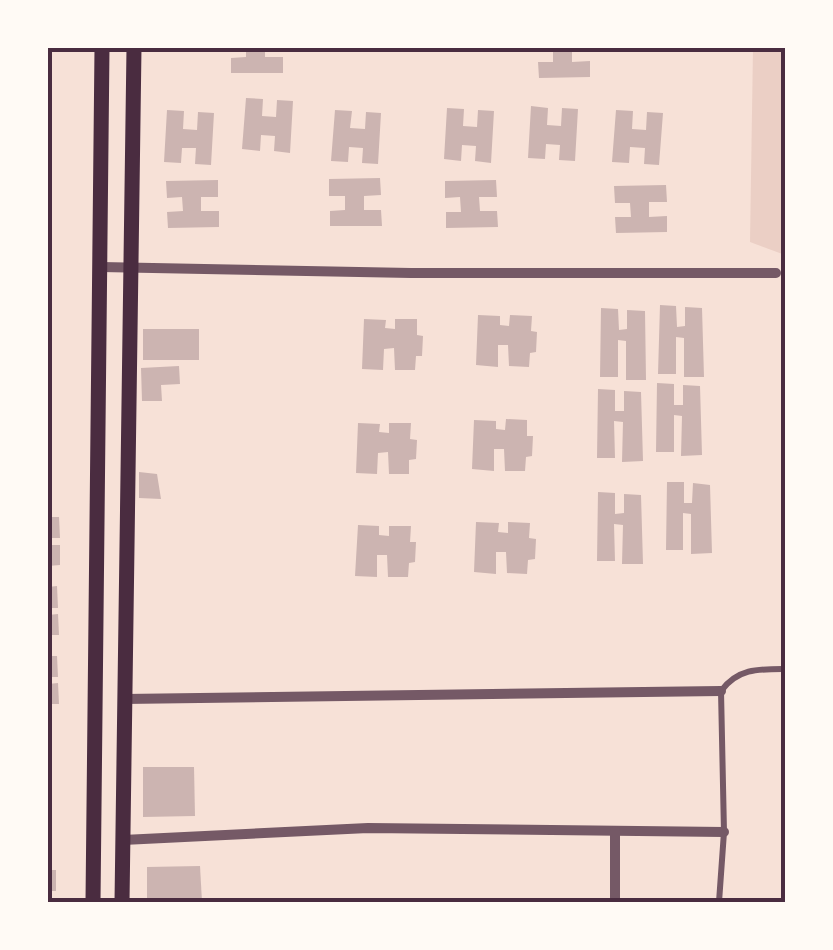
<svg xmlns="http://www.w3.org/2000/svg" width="833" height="950" font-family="Mulish,sans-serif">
  <rect width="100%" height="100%" fill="#f7e1d7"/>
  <!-- green -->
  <polygon fill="#ebcfc5" points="753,48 785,48 785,255 750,242"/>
  <!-- building -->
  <g fill="#ccb4b1">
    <polygon points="246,48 265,48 265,57 283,57 283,73 231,73 231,58 246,57"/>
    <polygon points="553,48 572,48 572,62 590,61 590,77 539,78 538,62 553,62"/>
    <polygon points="246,98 263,99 262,116 276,117 277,100 293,101 290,153 274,151 275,136 261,135 260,151 242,149"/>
    <polygon points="531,106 548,108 547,125 561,126 562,108 578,109 575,161 559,160 560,145 546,144 545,159 528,158"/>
    <polygon points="447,108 464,109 463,126 477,127 478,110 494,111 491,163 475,161 476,146 462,145 461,161 444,159"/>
    <polygon points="167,110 184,111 183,129 197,130 198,112 214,113 211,165 195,164 196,148 182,148 181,163 164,162"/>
    <polygon points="335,110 352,111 350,128 365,129 366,112 381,113 378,164 362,163 363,148 349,147 348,162 331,161"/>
    <polygon points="616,110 633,111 632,129 646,130 647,112 663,113 659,165 644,164 645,148 630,147 629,163 612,162"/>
    <polygon points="380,178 381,195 364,196 364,210 381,210 382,226 330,226 330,211 345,210 345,196 329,196 329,179"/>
    <polygon points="218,180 218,197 201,197 201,211 219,211 219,227 168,228 167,212 183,211 182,197 167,198 166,181"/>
    <polygon points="496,180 497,197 479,197 480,211 497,211 498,227 446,228 446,212 461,212 460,197 445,198 445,181"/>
    <polygon points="666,185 667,202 649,202 649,217 667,216 667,232 616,233 615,217 631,217 630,203 615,203 614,186"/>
    <polygon points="660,305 676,306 677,327 685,326 685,307 702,308 704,377 684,377 684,338 676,337 676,374 658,374"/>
    <polygon points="601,308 618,309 619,330 627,329 627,310 645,311 646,380 626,380 626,341 618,340 618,377 600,377"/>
    <polygon points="478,315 500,316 500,325 509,326 510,315 532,316 531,331 537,332 536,352 530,353 529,367 509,366 508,345 498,345 498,367 476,365"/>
    <polygon points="364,319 386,320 385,328 395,329 395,319 417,319 417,335 423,336 422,356 416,356 415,370 395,370 394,348 384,349 383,370 362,369"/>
    <rect x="143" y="329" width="56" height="31"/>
    <polygon points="179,366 180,384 161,385 162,401 142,401 141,368"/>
    <polygon points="657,383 674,384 674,405 683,405 683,385 700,386 702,455 681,456 682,416 674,415 674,452 656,452"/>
    <polygon points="598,389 615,390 615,411 624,411 624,391 641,392 643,461 622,462 623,422 614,421 615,458 597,458"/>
    <polygon points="506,419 527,420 527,436 533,436 532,456 526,457 525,471 505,471 504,449 494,449 494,471 472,469 474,420 496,421 496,429 505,430"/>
    <polygon points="358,423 380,424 379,432 389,433 389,423 411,423 410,439 417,440 416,459 409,460 409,474 389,474 388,452 378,453 377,474 356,473"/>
    <polygon points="139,472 157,474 161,499 139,498"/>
    <polygon points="667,482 684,482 684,503 692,503 693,483 710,485 712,553 691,554 691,514 683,513 683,550 666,550"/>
    <polygon points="598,492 615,493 615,514 624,513 624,494 641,495 643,564 622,564 623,525 614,524 615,561 597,561"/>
    <polygon points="48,517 59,517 60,538 48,538"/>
    <polygon points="476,522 499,523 498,532 508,533 508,522 530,523 529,538 536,539 535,559 528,560 527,574 507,573 506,552 496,552 496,574 474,572"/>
    <polygon points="358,525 379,526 379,535 389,536 389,526 411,526 410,542 416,542 415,562 409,563 408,577 388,577 387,555 377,555 377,577 355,576"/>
    <polygon points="48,545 60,545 60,565 48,566"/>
    <polygon points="57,586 58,608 48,608 48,587"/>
    <polygon points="58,614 59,635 48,635 48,615"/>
    <polygon points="48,656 57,656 58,677 48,677"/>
    <polygon points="58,683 59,704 48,704 48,684"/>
    <polygon points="143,767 194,767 195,816 143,817"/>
    <polygon points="200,866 202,902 147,902 147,867"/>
    <rect x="48" y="870" width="8" height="21"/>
  </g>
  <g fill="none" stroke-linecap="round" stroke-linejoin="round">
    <!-- service -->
    <path stroke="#755966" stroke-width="6" d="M719,902L724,832L721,691C738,668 759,669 786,669"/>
    <!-- minor -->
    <g stroke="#755966" stroke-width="10">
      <polyline points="101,267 411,273 776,273"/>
      <polyline points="124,699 721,691"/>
      <polyline points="123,840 368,828 724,832"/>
      <polyline points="615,902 615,831"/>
    </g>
    <!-- secondary -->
    <g stroke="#4a2c40" stroke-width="15">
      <polyline points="93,902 102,48"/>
      <polyline points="122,902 134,48"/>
    </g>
  </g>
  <!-- border -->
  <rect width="833" height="950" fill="none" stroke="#fffaf5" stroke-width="100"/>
  <rect x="50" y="50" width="733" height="850" fill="none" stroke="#4a2c40" stroke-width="4"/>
</svg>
